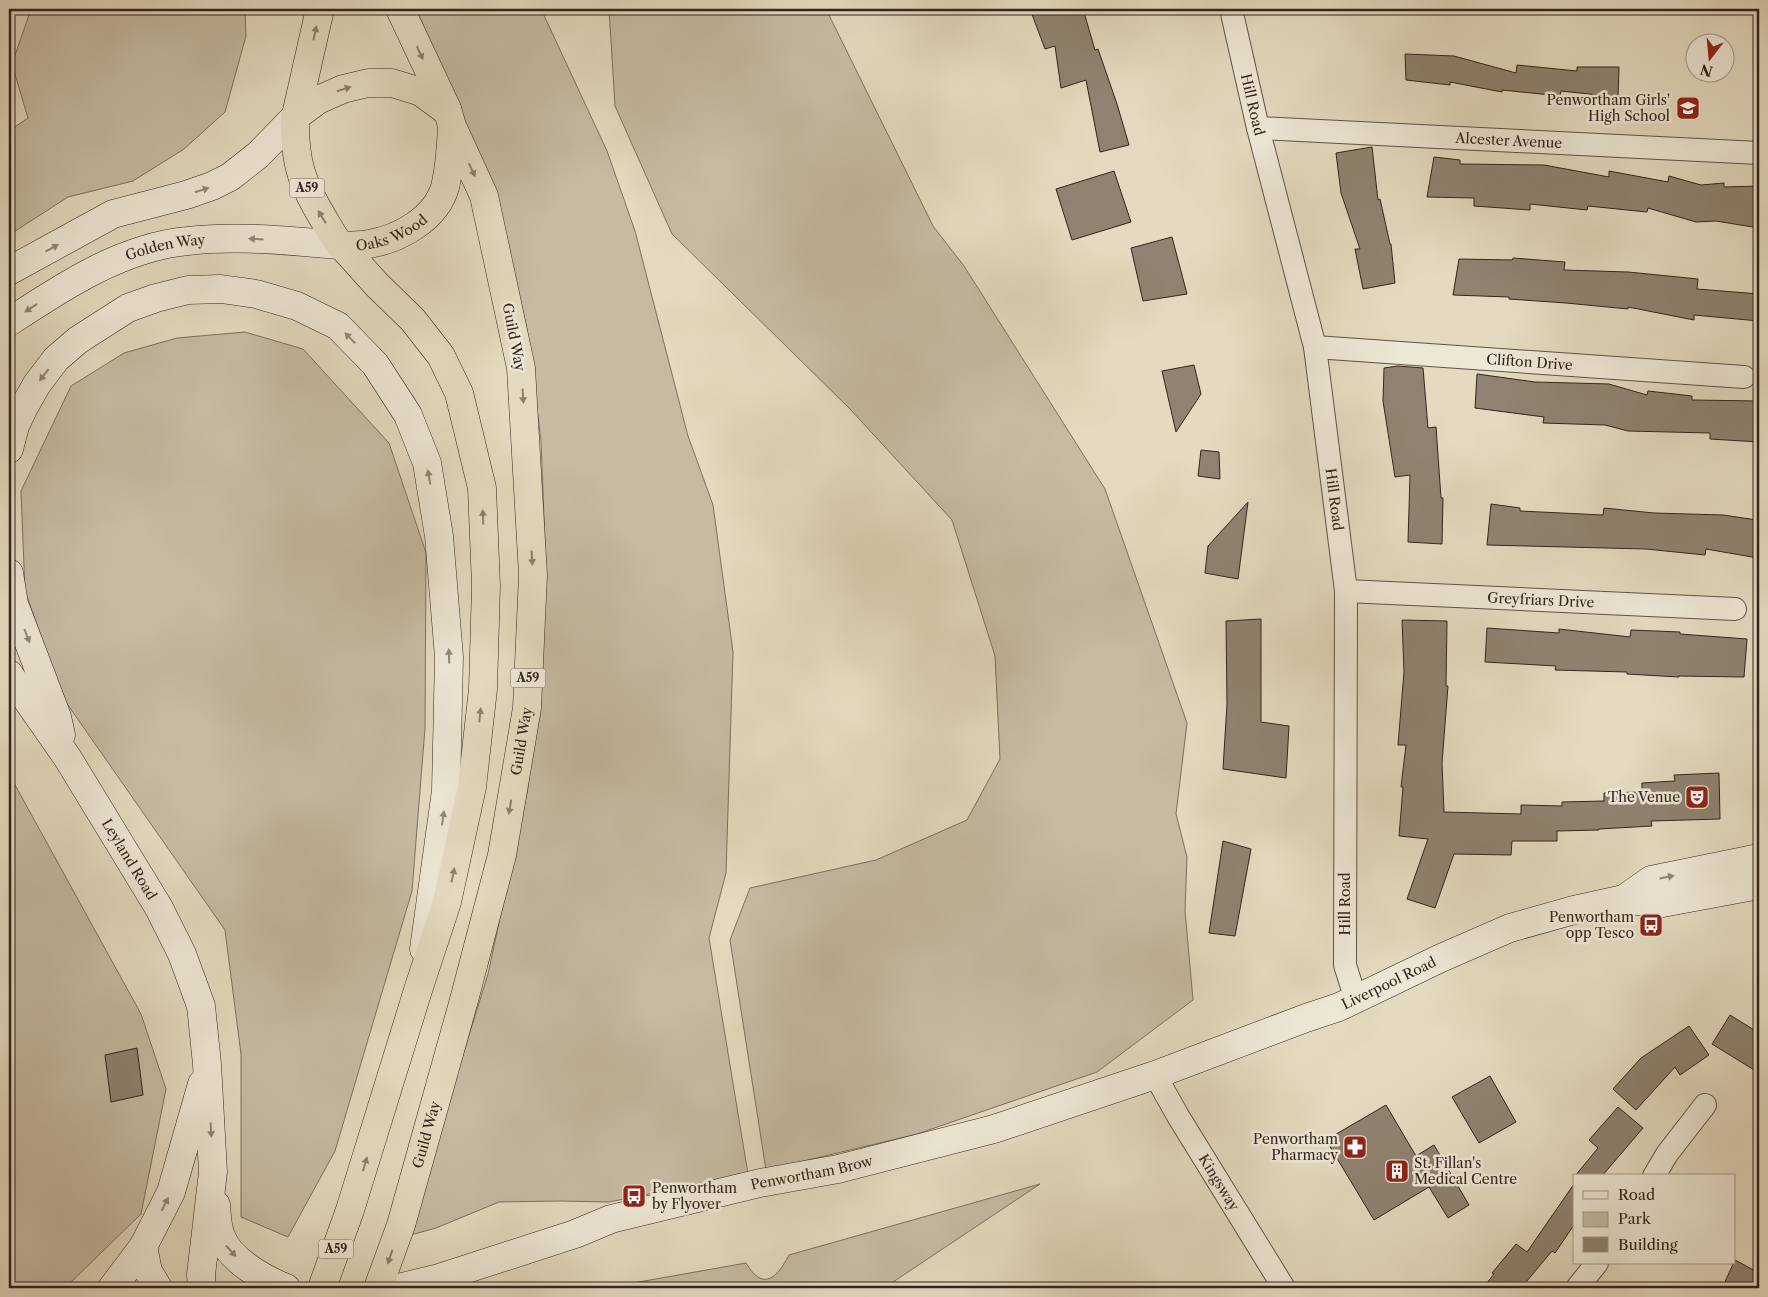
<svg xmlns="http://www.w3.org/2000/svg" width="1768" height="1297" font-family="'Libre Caslon Text',serif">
  <rect width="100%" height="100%" fill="#e3dabf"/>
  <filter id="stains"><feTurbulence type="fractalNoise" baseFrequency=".004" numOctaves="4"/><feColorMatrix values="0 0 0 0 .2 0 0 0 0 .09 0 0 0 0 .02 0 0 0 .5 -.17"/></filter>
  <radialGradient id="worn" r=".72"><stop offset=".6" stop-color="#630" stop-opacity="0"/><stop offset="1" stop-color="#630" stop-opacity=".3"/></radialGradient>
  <!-- green -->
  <g fill="#c5bba3" stroke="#7c7060">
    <polygon points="31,9 245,9 246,36 225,112 184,149 133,181 68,197 9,235 9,131 28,118 12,64"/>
    <polygon points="416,9 541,9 607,151 635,231 688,436 713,505 733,652 726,873 709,938 748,1174 609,1202 561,1201 499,1202 436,1228 407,1236 488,974 528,788 546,569 541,441 527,329 492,184"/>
    <polygon points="609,9 826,9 933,226 964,266 1105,489 1187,723 1176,814 1187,857 1185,911 1193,1000 1097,1072 917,1134 766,1170 730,940 750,888 876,860 967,820 1000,759 995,656 952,520 850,409 672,234 615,106"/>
    <polygon points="245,332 303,349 389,443 426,553 425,728 412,891 335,1151 288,1237 241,1217 241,1054 225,930 63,698 25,591 21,491 71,386 124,353 177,338"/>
    <polygon points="9,774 141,1014 166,1089 141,1214 65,1288 9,1288"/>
    <path d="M1040,1184L884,1288H605L746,1263C763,1292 777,1278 789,1255Z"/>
  </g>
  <!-- building -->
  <g fill="#8f8371" stroke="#33241d">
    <polygon points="1030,9 1083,9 1095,50 1098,49 1117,104 1129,145 1100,152 1086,80 1061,88 1055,46 1045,49"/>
    <polygon points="1405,54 1454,56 1516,73 1517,65 1577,71 1577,67 1619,67 1618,97 1561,91 1560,96 1502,90 1502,92 1450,82 1450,85 1406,80"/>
    <polygon points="1372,147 1378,200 1380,199 1390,244 1391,244 1395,283 1363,289 1355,249 1360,249 1341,193 1336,153"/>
    <polygon points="1434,157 1460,160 1460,164 1544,165 1609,177 1609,171 1668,182 1669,176 1701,185 1724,183 1724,187 1759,186 1759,228 1716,221 1696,222 1648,208 1647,212 1588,206 1587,210 1530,204 1530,210 1474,206 1474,198 1427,197"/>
    <polygon points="1114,171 1131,222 1072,240 1056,189"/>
    <polygon points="1172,237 1187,294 1143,301 1131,248"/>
    <polygon points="1513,258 1565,262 1564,270 1628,272 1698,279 1697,289 1759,294 1759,321 1694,315 1694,320 1628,307 1628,309 1566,303 1509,299 1509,297 1453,295 1459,259 1512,260"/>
    <polygon points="1194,365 1201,394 1176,432 1162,371"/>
    <polygon points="1398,366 1423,368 1428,428 1436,427 1441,498 1443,498 1442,544 1408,542 1410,475 1395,477 1383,401 1384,368"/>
    <polygon points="1477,374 1535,382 1609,384 1647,395 1648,391 1692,396 1692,400 1759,401 1759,442 1710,439 1710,433 1628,431 1605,425 1543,423 1544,417 1475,408"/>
    <polygon points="1201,450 1219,452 1220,479 1198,476"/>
    <polygon points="1248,502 1238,579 1205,573 1208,546"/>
    <polygon points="1491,504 1520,508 1520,511 1603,515 1604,508 1654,513 1723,515 1757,520 1758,558 1706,549 1705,555 1646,549 1487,545"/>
    <polygon points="1261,619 1261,722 1289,726 1286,778 1223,769 1227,704 1226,621"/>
    <polygon points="1402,620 1447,621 1446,686 1448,686 1442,763 1444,812 1521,814 1521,805 1562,806 1562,802 1604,801 1604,793 1642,792 1642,783 1675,781 1674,775 1719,773 1720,819 1651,821 1652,826 1599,829 1599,830 1557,831 1557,841 1512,841 1511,855 1454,854 1435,908 1407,899 1428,839 1399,836 1403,787 1401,787 1406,745 1398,745 1404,672"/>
    <polygon points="1487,628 1559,633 1559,629 1630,637 1631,630 1680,632 1680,634 1747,639 1744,677 1679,676 1679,677 1627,674 1627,672 1555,670 1556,666 1485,662"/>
    <polygon points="1223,841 1251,849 1235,936 1209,933"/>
    <polygon points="1730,1015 1759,1033 1759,1073 1712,1044"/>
    <polygon points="1689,1026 1709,1055 1680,1075 1675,1067 1636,1110 1613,1089 1641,1058"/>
    <polygon points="137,1048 143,1095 111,1102 105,1055"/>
    <polygon points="1490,1076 1516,1122 1479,1143 1452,1097"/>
    <polygon points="1386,1105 1416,1156 1434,1145 1469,1205 1448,1218 1429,1187 1374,1220 1326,1140"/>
    <polygon points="1618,1107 1643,1128 1602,1176 1575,1176 1598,1148 1589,1140"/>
    <polygon points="1574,1184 1574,1225 1555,1253 1552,1251 1521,1288 1483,1288 1494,1274 1492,1273 1516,1244 1527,1252"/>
    <polygon points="1735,1260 1759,1273 1759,1288 1722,1288"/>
  </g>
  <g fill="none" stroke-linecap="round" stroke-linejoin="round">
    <!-- street casing -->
    <g stroke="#5f5246" stroke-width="24">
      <g id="street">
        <path id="s1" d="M1231,9L1258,128L1315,347L1346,591L1345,965L1356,1000"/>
        <path id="s2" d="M1258,128L1759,153"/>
        <path id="s3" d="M1315,347L1744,377"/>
        <path id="s4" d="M1346,591L1735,609"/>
        <path id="s5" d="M1155,1075L1178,1116L1284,1288"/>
        <polyline points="1654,1176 1667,1154 1705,1105"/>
        <polyline points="1577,1288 1597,1263"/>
      </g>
    </g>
    <!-- secondary casing -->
    <g stroke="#33241d" stroke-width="29">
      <g id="secondary">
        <polyline points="9,271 113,214 186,195 212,186 230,177 258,155 295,117"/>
        <path id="s6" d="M9,322C62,287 122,247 188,241C238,235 289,241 340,245"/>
        <polyline points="9,449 15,426 24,407 37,384 56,359 78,340 128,308 156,298 188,290 221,289 256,294 297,306 338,326 375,364 408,415 427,463 439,536 449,657 446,791 424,949"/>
        <polyline points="9,573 14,604 57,717 61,735"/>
        <path id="s7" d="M9,674L67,757L159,908L182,954L201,1006L207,1064L213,1172L201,1275L202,1288"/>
        <polyline points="1624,899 1657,904 1759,885"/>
        <path d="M216,1205C217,1216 217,1227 221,1236C229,1260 264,1279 286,1288"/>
        <polyline points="143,1247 148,1271 158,1288"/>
        <polyline points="112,1288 143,1247 171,1192 202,1084"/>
        <path id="s8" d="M398,1288L439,1278L575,1234L611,1219L760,1183L838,1169L994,1129L1155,1075L1306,1018L1339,1007L1441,958L1510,928L1574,910L1624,899L1651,880L1759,858"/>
      </g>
    </g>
    <!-- highway casing -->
    <g stroke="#33241d" stroke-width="29">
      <g id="highway">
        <polyline points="400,9 447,109"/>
        <polyline points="296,115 320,9"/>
        <polyline points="322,1288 350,1210 419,987 447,902 472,787 483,689 486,586 482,488 459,393 441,356 413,320 377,285 342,246"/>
        <path id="s9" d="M378,1288L401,1225L464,1000L502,855L527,708L533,575L521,368L484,196L452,126L448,112L421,92L392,83H368L343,89L318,100L295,117C294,163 302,184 326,223C331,231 335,240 342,246C351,245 360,246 369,244C399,239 436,219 445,187C450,167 451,146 452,126"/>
      </g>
    </g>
    <!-- street -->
    <use href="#street" stroke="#ede7d5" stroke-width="22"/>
    <!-- secondary -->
    <use href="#secondary" stroke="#ede7d5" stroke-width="28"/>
    <!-- highway -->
    <use href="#highway" stroke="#e3dabf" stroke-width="28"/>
  </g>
  <!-- one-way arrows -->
  <defs><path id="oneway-solid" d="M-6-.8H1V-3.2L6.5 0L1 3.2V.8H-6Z" transform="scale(1.25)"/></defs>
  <g fill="#8b7f6e">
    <use href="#oneway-solid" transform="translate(315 33) rotate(-78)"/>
    <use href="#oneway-solid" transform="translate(420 53) rotate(65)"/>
    <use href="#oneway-solid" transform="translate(344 89) rotate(-18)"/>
    <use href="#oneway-solid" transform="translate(472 170) rotate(65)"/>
    <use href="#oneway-solid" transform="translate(322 217) rotate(-122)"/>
    <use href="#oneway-solid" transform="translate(523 396) rotate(87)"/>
    <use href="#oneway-solid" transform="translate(483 517) rotate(-92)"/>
    <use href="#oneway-solid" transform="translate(532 558) rotate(87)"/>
    <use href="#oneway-solid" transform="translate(480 715) rotate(-84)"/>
    <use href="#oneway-solid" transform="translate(510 807) rotate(100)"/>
    <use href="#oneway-solid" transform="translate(453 875) rotate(-78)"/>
    <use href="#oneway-solid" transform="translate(365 1164) rotate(-73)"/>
    <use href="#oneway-solid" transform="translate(390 1257) rotate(110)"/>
  </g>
  <g fill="#908679">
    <use href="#oneway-solid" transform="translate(202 190) rotate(-18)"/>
    <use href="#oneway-solid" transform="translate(256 239) rotate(-176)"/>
    <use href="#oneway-solid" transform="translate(52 248) rotate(-29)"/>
    <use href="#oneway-solid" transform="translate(31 308) rotate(147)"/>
    <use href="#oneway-solid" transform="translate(350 338) rotate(-134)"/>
    <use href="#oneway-solid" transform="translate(44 375) rotate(128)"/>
    <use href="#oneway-solid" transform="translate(429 477) rotate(-100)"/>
    <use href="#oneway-solid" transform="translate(27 636) rotate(69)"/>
    <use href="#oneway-solid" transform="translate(449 656) rotate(-92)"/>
    <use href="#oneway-solid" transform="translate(443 818) rotate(-82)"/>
    <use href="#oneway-solid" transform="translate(1667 877) rotate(-11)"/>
    <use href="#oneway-solid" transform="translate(211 1130) rotate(87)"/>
    <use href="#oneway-solid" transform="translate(165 1204) rotate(-63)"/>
    <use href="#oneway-solid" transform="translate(231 1251) rotate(47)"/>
  </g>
  <!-- icons -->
  <defs>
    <g id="school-square" transform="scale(1.25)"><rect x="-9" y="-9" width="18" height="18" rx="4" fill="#8f2418" stroke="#ede7d5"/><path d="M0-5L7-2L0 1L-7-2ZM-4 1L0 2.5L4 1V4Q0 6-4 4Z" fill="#fff"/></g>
    <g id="theatre-square" transform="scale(1.25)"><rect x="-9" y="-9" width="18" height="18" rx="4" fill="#8f2418" stroke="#ede7d5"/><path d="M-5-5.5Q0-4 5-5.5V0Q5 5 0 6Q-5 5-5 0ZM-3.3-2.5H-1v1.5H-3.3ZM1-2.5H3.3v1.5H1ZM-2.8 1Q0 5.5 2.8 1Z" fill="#fff"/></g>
    <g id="bus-square" transform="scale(1.25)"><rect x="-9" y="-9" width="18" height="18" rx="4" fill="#8f2418" stroke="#ede7d5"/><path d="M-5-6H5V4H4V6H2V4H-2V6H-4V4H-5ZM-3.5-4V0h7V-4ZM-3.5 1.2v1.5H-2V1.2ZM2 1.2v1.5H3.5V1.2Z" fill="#fff"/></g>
    <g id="pharmacy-square" transform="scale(1.25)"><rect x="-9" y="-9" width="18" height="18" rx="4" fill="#8f2418" stroke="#ede7d5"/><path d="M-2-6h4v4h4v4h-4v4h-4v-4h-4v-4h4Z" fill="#fff"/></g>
    <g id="building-square" transform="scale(1.25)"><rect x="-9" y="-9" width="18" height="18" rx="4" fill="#8f2418" stroke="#ede7d5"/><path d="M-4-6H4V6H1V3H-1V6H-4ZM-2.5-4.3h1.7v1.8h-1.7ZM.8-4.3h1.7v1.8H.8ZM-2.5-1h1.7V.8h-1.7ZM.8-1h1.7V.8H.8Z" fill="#fff"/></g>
  </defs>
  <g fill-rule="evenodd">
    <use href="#school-square" x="1688" y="108"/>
    <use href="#theatre-square" x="1697" y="797"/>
    <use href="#bus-square" x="1651" y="925"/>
    <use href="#pharmacy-square" x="1355" y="1147"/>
    <use href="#building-square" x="1397" y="1171"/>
    <use href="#bus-square" x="634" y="1196"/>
  </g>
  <g text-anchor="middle" stroke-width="5" stroke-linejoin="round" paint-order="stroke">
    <!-- shield labels -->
    <g fill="#ede7d5" stroke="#6b5e54" stroke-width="1">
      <rect x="289.5" y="178.5" width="35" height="19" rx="4"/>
      <rect x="510.5" y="668.5" width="35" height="19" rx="4"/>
      <rect x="318.5" y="1239.5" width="35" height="19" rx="4"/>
    </g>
    <g font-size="12" font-weight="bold" fill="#33241d">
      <text x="307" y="192">A59</text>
      <text x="528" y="682">A59</text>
      <text x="336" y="1253">A59</text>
    </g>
    <!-- poi labels -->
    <g font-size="14" fill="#33241d" stroke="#ede7d5" text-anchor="end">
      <text x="1670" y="105">Penwortham Girls'<tspan x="1670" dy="16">High School</tspan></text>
      <text x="1680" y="802">The Venue</text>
      <text x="1634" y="922">Penwortham<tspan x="1634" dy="16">opp Tesco</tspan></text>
      <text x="1338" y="1144">Penwortham<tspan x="1338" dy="16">Pharmacy</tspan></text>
      <text x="1414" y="1168" text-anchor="start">St. Fillan's<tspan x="1414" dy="16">Medical Centre</tspan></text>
      <text x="652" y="1193" text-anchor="start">Penwortham<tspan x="652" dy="16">by Flyover</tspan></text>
    </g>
    <!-- street labels -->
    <g font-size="14" fill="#33241d" stroke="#ede7d5">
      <text dy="5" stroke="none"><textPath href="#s1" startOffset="98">Hill Road</textPath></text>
      <text dy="5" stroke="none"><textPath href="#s2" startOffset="251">Alcester Avenue</textPath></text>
      <text dy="5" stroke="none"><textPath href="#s9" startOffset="1570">Oaks Wood</textPath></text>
      <text dy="5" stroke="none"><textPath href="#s6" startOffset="175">Golden Way</textPath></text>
      <text transform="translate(514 337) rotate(79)" y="5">Guild Way</text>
      <text dy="5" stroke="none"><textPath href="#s3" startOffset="215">Clifton Drive</textPath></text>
      <text dy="5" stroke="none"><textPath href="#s1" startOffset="502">Hill Road</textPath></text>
      <text dy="5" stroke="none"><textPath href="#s4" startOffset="195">Greyfriars Drive</textPath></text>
      <text dy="5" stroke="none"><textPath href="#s9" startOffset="566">Guild Way</textPath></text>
      <text dy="5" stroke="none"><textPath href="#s7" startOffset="221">Leyland Road</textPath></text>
      <text transform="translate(1345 904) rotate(-90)" y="5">Hill Road</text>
      <text dy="5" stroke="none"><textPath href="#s8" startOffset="1039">Liverpool Road</textPath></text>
      <text dy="5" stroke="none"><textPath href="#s9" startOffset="161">Guild Way</textPath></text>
      <text dy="5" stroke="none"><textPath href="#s8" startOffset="430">Penwortham Brow</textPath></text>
      <text dy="5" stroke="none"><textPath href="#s5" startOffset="125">Kingsway</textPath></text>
    </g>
  </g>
  <!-- margin -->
  <rect width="1768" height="1297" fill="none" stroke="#e3dabf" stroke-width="30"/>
  <rect x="10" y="10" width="1748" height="1277" fill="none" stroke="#33241d" stroke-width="2.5"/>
  <rect x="15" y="15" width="1738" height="1267" fill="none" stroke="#33241d"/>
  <!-- legend -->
  <rect x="1573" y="1174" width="162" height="90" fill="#ede7d5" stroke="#a3998b"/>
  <rect x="1583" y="1191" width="25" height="8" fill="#ede7d5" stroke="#a3998b"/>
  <text x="1618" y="1200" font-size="15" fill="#33241d">Road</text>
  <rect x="1583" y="1212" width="25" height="15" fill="#c5bba3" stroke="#a3998b"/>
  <text x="1618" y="1224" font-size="15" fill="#33241d">Park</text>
  <rect x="1583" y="1237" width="25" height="15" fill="#8f8371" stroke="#a3998b"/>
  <text x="1618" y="1250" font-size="15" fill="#33241d">Building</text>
  <!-- north arrow -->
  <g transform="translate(1710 58) rotate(196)"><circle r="24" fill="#ede7d5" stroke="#a3998b"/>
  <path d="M0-4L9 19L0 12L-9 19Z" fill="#8f2418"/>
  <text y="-8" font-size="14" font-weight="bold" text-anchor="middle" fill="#33241d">N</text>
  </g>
  <rect width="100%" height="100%" filter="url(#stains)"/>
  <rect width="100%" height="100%" fill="url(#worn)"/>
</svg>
